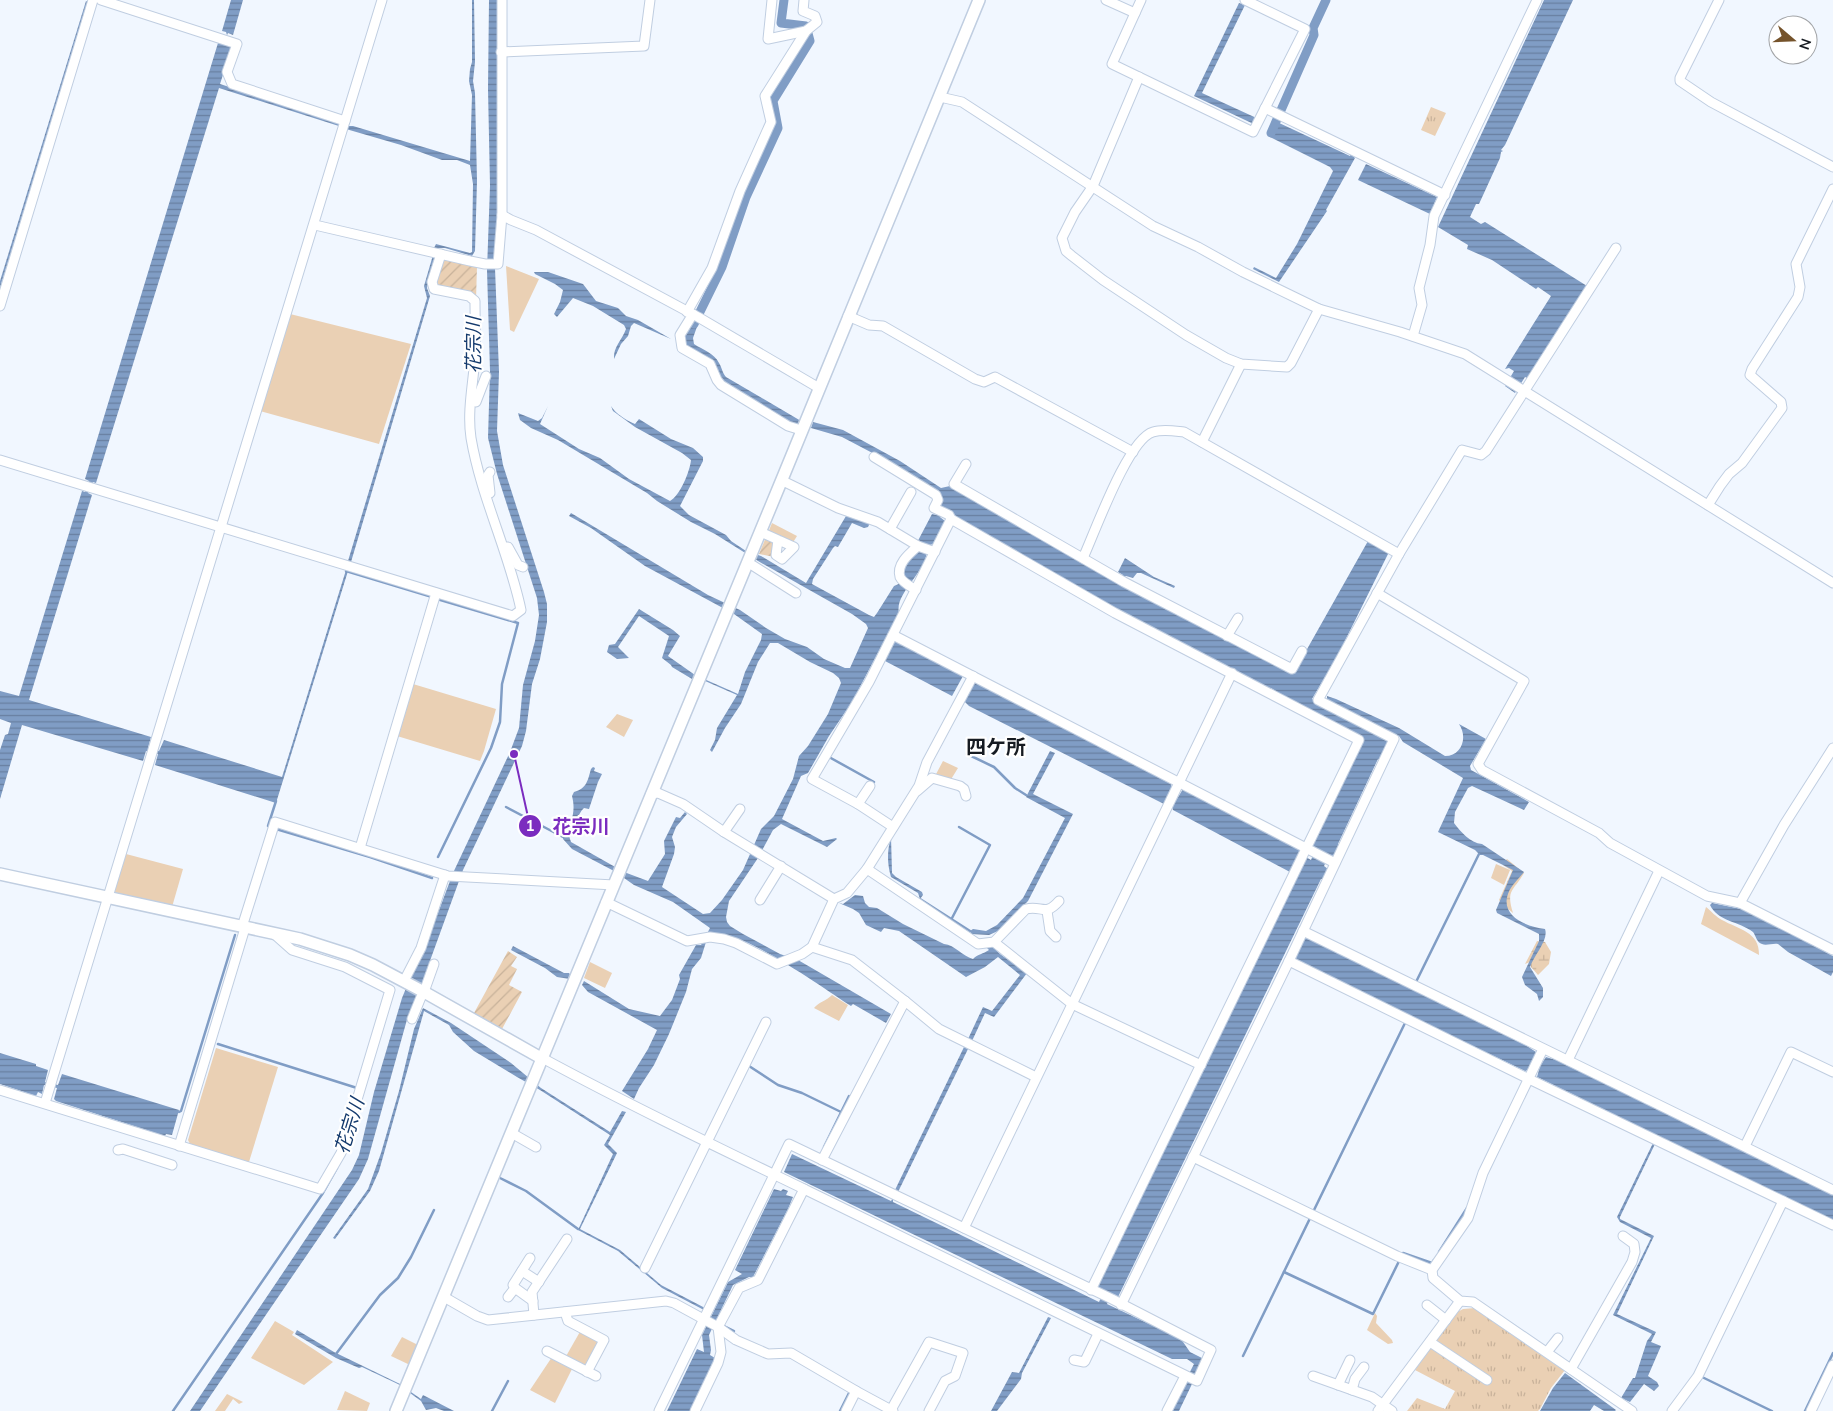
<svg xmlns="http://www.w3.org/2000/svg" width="1833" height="1411" font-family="Mulish,'Noto Sans JP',sans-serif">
  <defs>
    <pattern id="wetland-marsh" width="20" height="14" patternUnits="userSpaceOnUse" patternTransform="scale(1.25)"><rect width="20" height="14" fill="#ead0b4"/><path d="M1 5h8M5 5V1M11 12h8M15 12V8" fill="none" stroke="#c8b29a"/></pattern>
    <pattern id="park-tufts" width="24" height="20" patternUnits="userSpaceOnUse" patternTransform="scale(1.25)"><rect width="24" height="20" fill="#ead0b4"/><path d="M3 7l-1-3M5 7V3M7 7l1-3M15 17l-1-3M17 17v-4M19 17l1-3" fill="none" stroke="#c8b29a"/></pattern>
    <pattern id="garden-furrows" width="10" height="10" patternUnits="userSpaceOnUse" patternTransform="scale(1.25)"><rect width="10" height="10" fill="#ead0b4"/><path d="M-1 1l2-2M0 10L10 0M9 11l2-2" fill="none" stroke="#c8b29a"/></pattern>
    <pattern id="water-rules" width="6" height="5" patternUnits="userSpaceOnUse" patternTransform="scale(1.25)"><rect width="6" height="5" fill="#809dc5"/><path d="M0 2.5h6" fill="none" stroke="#687fa0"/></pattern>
  </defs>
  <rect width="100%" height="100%" fill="#f1f7ff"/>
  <!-- grass -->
  <g fill="#ead0b4">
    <polygon points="506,266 539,279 514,332 510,330"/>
    <polygon points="290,314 411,344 379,444 260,411"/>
    <polygon points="772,523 797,536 792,544 768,533"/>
    <polygon points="413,684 496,709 484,751 480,761 397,736"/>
    <polygon points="617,714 633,720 624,737 606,727"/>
    <polygon points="943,761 958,768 950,781 935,776"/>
    <polygon points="126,854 183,869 172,907 114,894 115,886"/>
    <polygon points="1496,864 1510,870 1504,885 1491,878"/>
    <path d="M1706,907C1711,911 1716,917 1722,920C1738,929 1760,932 1759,955L1701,924Z"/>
    <polygon points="590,962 612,973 605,988 584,978"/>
    <path d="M832,995L848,1005L839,1021L814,1008C819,1002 826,1001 832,995Z"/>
    <polygon points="216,1048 278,1067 249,1162 190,1144 188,1140"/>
    <polygon points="1375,1313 1377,1316 1376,1323 1392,1340 1393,1343 1388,1344 1367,1330"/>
    <polygon points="275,1321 294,1332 292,1335 333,1362 304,1385 251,1358"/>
    <polygon points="581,1330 600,1341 585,1369 565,1358"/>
    <polygon points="402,1337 418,1345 410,1365 391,1356"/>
    <polygon points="552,1357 573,1367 555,1403 530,1390"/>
    <polygon points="345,1391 370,1403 367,1411 337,1410"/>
    <polygon points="227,1394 243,1402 239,1404 233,1399 225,1411 215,1411"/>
  </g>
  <!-- wetland -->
  <g fill="url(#wetland-marsh)">
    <path d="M1507,859L1524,873C1513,892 1506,889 1513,913L1502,904L1499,900L1512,871L1503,865Z"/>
    <polygon points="1537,941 1545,942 1551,952 1549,964 1538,975 1531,967 1530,962 1525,964"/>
  </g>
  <!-- park -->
  <g fill="url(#park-tufts)">
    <polygon points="1431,107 1446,113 1435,136 1421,130"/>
    <polygon points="1475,1308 1565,1370 1551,1388 1540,1409 1538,1411 1407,1411 1417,1398 1445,1409 1455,1391 1415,1370 1454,1314 1463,1309"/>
  </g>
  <!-- garden -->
  <g fill="url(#garden-furrows)">
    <polygon points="443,258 477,266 476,300 436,287 434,282"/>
    <polygon points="766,537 775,541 774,557 759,554"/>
    <polygon points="508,951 517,957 511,966 517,969 509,985 522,992 502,1029 474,1013"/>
  </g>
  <!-- water -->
  <g fill="url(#water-rules)">
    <polygon points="231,0 243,0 233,35 228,33 227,35 226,32 222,31"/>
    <polygon points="472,0 474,0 475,62 473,81 475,93 477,181 475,251 472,256 445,248 434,248 436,244 470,253 472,252 473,184 470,165 457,160 442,160 401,145 346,129 348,126 353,126 470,161 472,95 469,81 470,69 472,62"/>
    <polygon points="489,0 498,0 497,79 499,193 495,268 499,372 497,431 503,465 544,592 547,604 547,622 540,659 532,684 526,731 522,746 463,870 415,1002 408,1016 368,1159 359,1179 200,1411 190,1411 352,1170 359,1155 374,1092 402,998 414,969 421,958 453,873 510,752 519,728 523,685 535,641 539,615 537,598 497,474 488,438 490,371 487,270 490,186 488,89"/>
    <polygon points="1544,0 1573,0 1505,145 1501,150 1503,151 1501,152 1500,158 1479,204 1476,204 1470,217 1481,224 1485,222 1587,286 1532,380 1525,377 1515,393 1505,386 1514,371 1509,368 1505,369 1551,296 1538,287 1536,289 1492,260 1467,249 1468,245 1438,227"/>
    <polygon points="86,1 88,2 0,288 0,281"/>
    <polygon points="1239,3 1245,5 1202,93 1263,121 1260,127 1194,96"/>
    <polygon points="223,42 232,47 220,84 343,124 342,127 219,88 96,483 93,482 88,493 92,495 29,700 151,737 148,748 159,751 164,740 282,777 346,570 348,571 276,803 155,765 158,754 146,751 143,761 22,725 0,799 0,750 5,735 8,734 11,723 0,719 0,691 19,696 82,491 85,492 89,481 85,479 218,43 222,44"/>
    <polygon points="1277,122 1350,156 1351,153 1354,154 1353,156 1355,158 1326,210 1327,211 1279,282 1253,269 1254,267 1276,278 1297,244 1333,171 1330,167 1270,137"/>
    <polygon points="1366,164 1437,197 1430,214 1358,180"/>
    <polygon points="433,255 435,255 428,282 427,288 430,296 351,562 348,561 427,298 424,286"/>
    <path d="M534,272H548L583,284L596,301L618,308L626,316L638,320L671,339L634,323L631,326L628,336L621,344L614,359C613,347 622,340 626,329L624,325L593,306L573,298L557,317L554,314L560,302L563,290L555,284L535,274Z"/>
    <path d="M695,319L699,321L693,338L694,344C703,350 714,353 719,363C722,368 722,372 726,377L801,421L799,426H795L722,382L716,373L684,346L683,337Z"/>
    <path d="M548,406L540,424L579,449L600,458L629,479L670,501C680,496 690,471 691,460L682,453L635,427L613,411L611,406C616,414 626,420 635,424L639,419L671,439L693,448L703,457V461L680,506L689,515L726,535L731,541L746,551L761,556L806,583L846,516L848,515L870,523L868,527L864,528L852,523L838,547L835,546L833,548L813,579L812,584L869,615L874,617L877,613L894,586L901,583V573L932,514L937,515L938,513L941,514L940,517L945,521L933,544L927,546C930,570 894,592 899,613L852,702L829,736L808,773L801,776L782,819L823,841L836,838L837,839L827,847L781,824L773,830L758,858L729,901L726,917L727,922L730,926L743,934L780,954L798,960L891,1014L886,1023L853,1004L851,1006C823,988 743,930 712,933L706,942L701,958L692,969L686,992L669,1034L654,1065L639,1088L634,1099L622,1091L648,1049L657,1030L588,992L582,985L584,981L629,1009L660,1016L672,1000L680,979L679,975L696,945H701L710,928L673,902L634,885L614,871L572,849L563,839V836C572,823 576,811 572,796L574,792C587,789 588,779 591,769L593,767L595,768L594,771L602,774L598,782L589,809L584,808C577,814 576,827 569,836L571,842L624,872L648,881L665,854L664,841L676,817L680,818L685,812L687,814L676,827L672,837L675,847L674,854L662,887L703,914L710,913L722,900L743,870L761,829L774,816L793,779L799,756L808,746L828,714L841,683L839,678L833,673L810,662L778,643H770L758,662L741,704L725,728L712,752L710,750L715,740L717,728L737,695L696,677L692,679L672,667L671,665L662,658L669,636L639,616L618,647L629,658L617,659L607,652L609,645L615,644L639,609L673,630L680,636L668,656L695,675L738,694L745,672L761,640L762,634L734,614L645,566L591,528L569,516L571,513L708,595L740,610L766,628L785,639L807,647L824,659L845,668H850L868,628L866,624L852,614L758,561L715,534L691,522L657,501L647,493L558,440L531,428L520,420L518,413L513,411L538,421L542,418Z"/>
    <polygon points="813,422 843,430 900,461 941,488 950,486 1172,611 1293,674 1368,541 1389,552 1327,677 1325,677 1312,699 1388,738 1389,743 1381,761 1378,759 1338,844 1340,845 1334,856 1329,855 1324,866 1328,869 1323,879 1321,879 1118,1297 1112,1294 1107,1304 1181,1339 1190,1352 1204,1359 1179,1411 1170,1411 1194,1364 1187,1359 1172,1359 784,1172 792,1154 891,1201 893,1198 893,1202 1099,1302 1104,1291 1098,1287 1099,1283 1155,1166 1210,1058 1209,1057 1306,857 1311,860 1316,848 1312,847 1312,844 1317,835 1318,835 1359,750 1358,749 1363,738 1288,699 1271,688 1268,688 1134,619 948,513 939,507 941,500 882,458 842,437 811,428"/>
    <polygon points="1125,558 1154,577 1175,586 1174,588 1141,573 1137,573 1133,578 1126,576 1123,578 1123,575 1118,572"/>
    <polygon points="896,641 963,676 952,696 885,661 894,642"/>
    <polygon points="975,682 1171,784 1172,788 1164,804 969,706 964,701"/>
    <path d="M1327,696L1336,699L1399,728L1445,756C1462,756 1468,737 1459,724L1486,739L1470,766L1471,770L1529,802L1524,810L1472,786L1468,788L1455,812L1454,823C1461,832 1470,843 1482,844L1524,872C1518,880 1511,885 1508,894C1500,916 1527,927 1545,929C1549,940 1534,955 1530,967L1543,988V997L1539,1001L1537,994L1525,985L1522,977L1539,941V934L1497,913L1496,910L1513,870L1483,855H1480L1475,850L1438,832L1463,778L1403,742L1399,736L1330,701L1327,699Z"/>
    <polygon points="1050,751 1055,753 1033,794 1073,814 1028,901 998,931 989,935 971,934 970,931 973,929 986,931 997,925 1023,898 1065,818 1026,797"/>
    <polygon points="1183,789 1186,790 1300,850 1290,872 1173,810 1172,807"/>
    <path d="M891,837L892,873L896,877L922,892L923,895L920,899L918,893L891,877C887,864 887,850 891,837Z"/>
    <path d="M855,895L863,896L865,903L869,907L877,908L903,924L944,944C955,945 962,956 973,959C978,954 983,954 989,950L987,948L992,946L1000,954L1027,973L994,1017L985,1013L972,1041L968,1039L983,1007L992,1011L1020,975L998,957L985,967L966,977L899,931L884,928L881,932L866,925L859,913L853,909L839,903L843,904Z"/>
    <path d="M1712,903L1746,910L1833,956V972L1831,976L1788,952L1778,944C1773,943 1766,946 1762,944C1757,943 1756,936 1753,932C1739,921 1718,922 1710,905Z"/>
    <polygon points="1306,936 1314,940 1315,942 1527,1046 1536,1052 1536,1054 1528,1070 1525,1071 1294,960 1303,938"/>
    <polygon points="513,946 564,973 569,973 571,976 570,979 557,977 545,968 511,950"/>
    <polygon points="423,1008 451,1023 511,1063 541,1088 610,1132 622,1111 626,1112 608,1144 617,1153 580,1229 620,1250 661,1285 705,1308 704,1310 662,1288 618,1251 578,1230 613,1154 604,1145 610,1135 540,1090 517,1077 474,1051 453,1032 449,1025 424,1011 379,1171 370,1191 335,1239 333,1238 368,1189 381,1153 399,1091 414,1029"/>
    <polygon points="964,1047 968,1049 898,1192 895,1190"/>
    <polygon points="0,1053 36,1064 36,1066 48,1070 45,1082 58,1085 62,1074 179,1110 172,1135 166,1134 165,1136 56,1101 54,1099 57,1088 44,1085 42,1094 38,1092 36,1096 0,1084"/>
    <polygon points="1546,1057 1556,1060 1833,1195 1833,1221 1537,1077 1540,1066"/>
    <polygon points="1653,1143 1655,1144 1620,1217 1620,1219 1654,1236 1617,1314 1656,1332 1651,1342 1661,1346 1648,1376 1657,1382 1659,1386 1654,1391 1644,1384 1630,1402 1621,1398 1633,1378 1635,1378 1647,1341 1652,1334 1613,1315 1651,1238 1620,1222 1617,1217"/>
    <polygon points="774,1189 781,1191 783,1189 788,1191 786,1195 793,1197 788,1209 753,1277 749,1277 733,1285 709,1335 711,1350 710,1355 715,1358 690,1411 667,1411 697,1349 704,1352 702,1335 728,1282 742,1274 735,1270"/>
    <polygon points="1048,1317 1051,1318 1022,1373 1021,1379 997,1411 991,1411 1012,1372 1019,1373"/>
    <polygon points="297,1330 334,1352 400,1384 400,1385 362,1367 359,1368 336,1358 295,1334"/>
    <polygon points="1565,1373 1616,1410 1615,1411 1604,1411 1594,1405 1590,1411 1540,1411 1553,1388"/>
    <polygon points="411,1392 421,1399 423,1395 454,1411 444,1411 436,1408 426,1410 421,1401 410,1393"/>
  </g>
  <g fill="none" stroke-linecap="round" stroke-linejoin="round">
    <!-- stream -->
    <g stroke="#809dc5" stroke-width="2.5">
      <polyline points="346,571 432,597"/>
      <polyline points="437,599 518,623 502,684 500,722 491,748 438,857"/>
      <polyline points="967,754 994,767 1015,788 1026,795"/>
      <polyline points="829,757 874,782"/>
      <polyline points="506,807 563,837"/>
      <polyline points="271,827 268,826 276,801"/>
      <polyline points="276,829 370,857 432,878"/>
      <polyline points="920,899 970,931"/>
      <polyline points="951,920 990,845 959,827"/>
      <polyline points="1416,982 1479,854"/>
      <polyline points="218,1044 357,1088"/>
      <polyline points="749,1065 749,1066 778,1085 802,1093 841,1112"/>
      <polyline points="179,1112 181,1111 235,935"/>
      <polyline points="824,1147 849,1096"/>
      <polyline points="500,1178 526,1191 578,1229"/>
      <polyline points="1439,1252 1467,1208"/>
      <polyline points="1284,1272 1373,1314 1403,1253 1432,1263 1434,1260"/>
      <polyline points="724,1326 734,1331"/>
      <polyline points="336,1354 380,1295 398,1278 411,1257 434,1210"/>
      <polyline points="1243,1356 1405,1023"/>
      <polyline points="1702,1377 1772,1411"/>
      <polyline points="173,1411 323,1193 337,1168"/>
      <polyline points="492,1411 508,1381"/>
      <polyline points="840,1411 849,1393"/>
      <polyline points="1805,1411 1833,1353"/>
    </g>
    <!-- canal -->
    <g stroke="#809dc5" stroke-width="9">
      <polyline points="1271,133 1314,35 1313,28 1326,0"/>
      <polyline points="694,324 722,267 746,197 778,128 773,101 810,41 806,26 781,23 784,0"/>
    </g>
    <!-- minor casing -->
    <g stroke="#c0cee1" stroke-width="11">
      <g id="minor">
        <polyline points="101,0 237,44 227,72 232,84 345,121"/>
        <polyline points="772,0 768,39 806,31"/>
        <polyline points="1106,0 1135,13"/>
        <polyline points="1141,0 1112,64 1253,132 1305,29 1245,0"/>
        <polyline points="1719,0 1680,78 1680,81 1711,102 1833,167"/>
        <polyline points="501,52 644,46 650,0"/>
        <polyline points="1139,77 1093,186 1075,212 1062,238 1066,251 1072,256 1103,280 1186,335 1226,358 1241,364 1287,367 1291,363 1319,309"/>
        <polyline points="940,97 962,102 1153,226 1198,247 1243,272 1319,309 1400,332 1465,354 1833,583"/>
        <polyline points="1265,108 1445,195"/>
        <polyline points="502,215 511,220 536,230 698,317 819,388"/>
        <polyline points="315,225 470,261 485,264 498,264 502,215 502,0"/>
        <polyline points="0,306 93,0"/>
        <polyline points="687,312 712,268 740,191 771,122 765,96 806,31 817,22 815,16 803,11 804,0"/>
        <polyline points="693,314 680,335 682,348 710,364 717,380 721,385 788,426 801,430"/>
        <polyline points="848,316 869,325 883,326 975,379 984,382 995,377 1133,452"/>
        <polyline points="1413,336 1422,305 1419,288 1430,245 1434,216 1537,0"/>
        <polyline points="476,402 486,376"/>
        <polyline points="1202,442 1241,364"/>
        <polyline points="874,457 936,495 938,500 934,508 949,515 951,519 1115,613 1359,740 1091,1290"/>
        <path d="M0,460L513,616L521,610C509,552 481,497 471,438C467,412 473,384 475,358C476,339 475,320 475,301L469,296L434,289L432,282L441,254"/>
        <polyline points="966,464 954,484 1124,582 1292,669 1302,651"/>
        <polyline points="785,482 838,508 878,522 918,546 935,552"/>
        <polyline points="490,493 488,475 490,472"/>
        <polyline points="1708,505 1720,486 1729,474 1742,463 1782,408 1781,402 1750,375 1752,369 1798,297 1800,287 1796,264 1833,189"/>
        <polyline points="890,529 911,492"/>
        <polyline points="760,533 765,534 794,547 782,559 776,555 778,540"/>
        <polyline points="506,547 508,547 518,565 523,567"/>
        <path d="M1083,558C1095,532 1128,439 1153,432C1163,429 1174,431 1184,432L1399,554"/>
        <polyline points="752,565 796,593"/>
        <path d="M916,590C911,587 902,582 900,577C896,564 910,553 918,546"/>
        <polyline points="1377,593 1524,681 1478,764 1482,770 1599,833 1610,843 1707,896 1740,903 1833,950"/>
        <polyline points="893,635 1335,863"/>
        <polyline points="1227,636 1238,618"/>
        <polyline points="917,791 932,778 960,786 964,789 966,796"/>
        <polyline points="651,794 658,793 683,804 724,832 834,899"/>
        <polyline points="858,804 870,786"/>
        <polyline points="893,827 858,804 812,779 869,682 951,519"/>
        <polyline points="724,832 740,809"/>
        <polyline points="360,848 436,593"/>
        <polyline points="867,869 919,786 927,762 973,676"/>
        <polyline points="760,900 781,866"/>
        <path d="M606,902L687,941L710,937L724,939L736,943L777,964L802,954L812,947L834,899L847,893L867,869L978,944L994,942L1026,909C1042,905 1045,917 1059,901"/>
        <polyline points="1740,903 1784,825 1833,748"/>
        <polyline points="1047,911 1050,931 1056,937"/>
        <polyline points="242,927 275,822 448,876 614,885"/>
        <polyline points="1303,931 1833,1190"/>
        <polyline points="994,942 1072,1004 1201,1065"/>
        <polyline points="812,947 852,960 905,1001"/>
        <polyline points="1289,961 1529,1079 1833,1225"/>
        <polyline points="404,981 421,948 445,875"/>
        <polyline points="424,992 434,964"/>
        <polyline points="412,1019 421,997"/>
        <polyline points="1543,1049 1483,1173 1468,1218 1432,1270 1433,1278 1460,1301 1473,1302 1632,1411"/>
        <path d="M546,1060C631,1106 717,1147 804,1189L1197,1381L1211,1350L1112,1299L789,1144L774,1175L659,1411"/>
        <polyline points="1568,1060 1659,871"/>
        <polyline points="0,1090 320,1189 341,1153 390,990 345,967 292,950 274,934"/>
        <polyline points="45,1103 382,0"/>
        <polyline points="515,1135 536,1147"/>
        <polyline points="179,1146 245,928"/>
        <polyline points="1745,1146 1791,1052 1833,1072"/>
        <polyline points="118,1150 123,1149 172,1165"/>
        <polyline points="1193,1157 1397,1256 1432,1270"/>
        <polyline points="822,1160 905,1001 939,1029 1036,1077"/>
        <polyline points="964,1228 1232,673"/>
        <polyline points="645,1268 766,1022"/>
        <polyline points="522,1271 539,1282"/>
        <polyline points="513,1285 530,1258"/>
        <polyline points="444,1297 477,1316 488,1320 666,1301 674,1303 718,1327 736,1340 768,1354 791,1353 856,1391 893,1411"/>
        <polyline points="508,1297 515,1288 533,1301"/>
        <polyline points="1121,1305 1289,961 1394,739 1318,700 1399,554 1462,450 1481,455 1486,451 1616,248"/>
        <polyline points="1427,1305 1446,1320"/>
        <polyline points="565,1312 568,1321 604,1340 587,1372"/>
        <polyline points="534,1315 532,1292 567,1239"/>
        <polyline points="1430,1342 1487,1380"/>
        <polyline points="547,1351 596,1376"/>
        <polyline points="1547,1352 1558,1338"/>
        <polyline points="1074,1360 1084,1362 1085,1361 1098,1334"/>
        <polyline points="1571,1369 1632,1262 1635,1252 1634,1244 1623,1236"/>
        <polyline points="1313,1376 1372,1397 1392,1411"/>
        <polyline points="1338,1385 1350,1360"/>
        <polyline points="1352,1390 1355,1379 1364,1367"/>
        <polyline points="891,1410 929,1342 963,1353 955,1376 945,1381 929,1411"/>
        <polyline points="695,1411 718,1363 721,1352 718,1327 739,1288 758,1280 804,1189"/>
        <polyline points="846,1411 856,1391"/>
        <polyline points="1167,1411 1185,1376"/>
        <polyline points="1378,1411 1460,1301"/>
        <polyline points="1672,1411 1698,1376 1783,1201"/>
        <polyline points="1811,1411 1833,1365"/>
      </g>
    </g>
    <!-- tertiary casing -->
    <g stroke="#c0cee1" stroke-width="14">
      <g id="tertiary">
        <polyline points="0,874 300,939 350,955 373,965 424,992 541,1058"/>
        <polyline points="396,1411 783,477 979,0"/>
      </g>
    </g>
    <!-- minor -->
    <use href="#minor" stroke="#fff" stroke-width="9"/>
    <!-- tertiary -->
    <use href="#tertiary" stroke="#fff" stroke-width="11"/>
  </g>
  <g text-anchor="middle" stroke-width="4.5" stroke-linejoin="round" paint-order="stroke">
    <!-- water labels -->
    <g font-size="19" font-style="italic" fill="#143a6d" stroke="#fff">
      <text transform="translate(473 345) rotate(-90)" y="7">花宗川</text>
      <text transform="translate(349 1126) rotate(-73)" y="7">花宗川</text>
    </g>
    <!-- quarter labels -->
    <g font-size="20" font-weight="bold" fill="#161b22" stroke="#fff">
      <text x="996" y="754">四ケ所</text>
    </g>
  </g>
  <!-- callouts -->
  <path fill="none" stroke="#7b2cbf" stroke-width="2" d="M514 754L530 826"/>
  <g fill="#7b2cbf" stroke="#fff" stroke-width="2">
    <circle cx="514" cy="754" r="5"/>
    <circle cx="530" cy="826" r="12"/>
  </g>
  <g font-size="15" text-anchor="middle" font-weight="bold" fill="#fff">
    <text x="530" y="831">1</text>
  </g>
  <g font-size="19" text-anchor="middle" font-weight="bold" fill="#7b2cbf" stroke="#fff" stroke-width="4.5" stroke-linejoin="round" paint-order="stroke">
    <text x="581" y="833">花宗川</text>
  </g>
  <!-- north arrow -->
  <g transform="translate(1793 40) rotate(109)"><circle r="24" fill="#ffffff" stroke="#a2a4a7"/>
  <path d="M0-4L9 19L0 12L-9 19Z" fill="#75532b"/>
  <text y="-8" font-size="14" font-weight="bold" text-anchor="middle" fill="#161b22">N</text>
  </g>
</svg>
